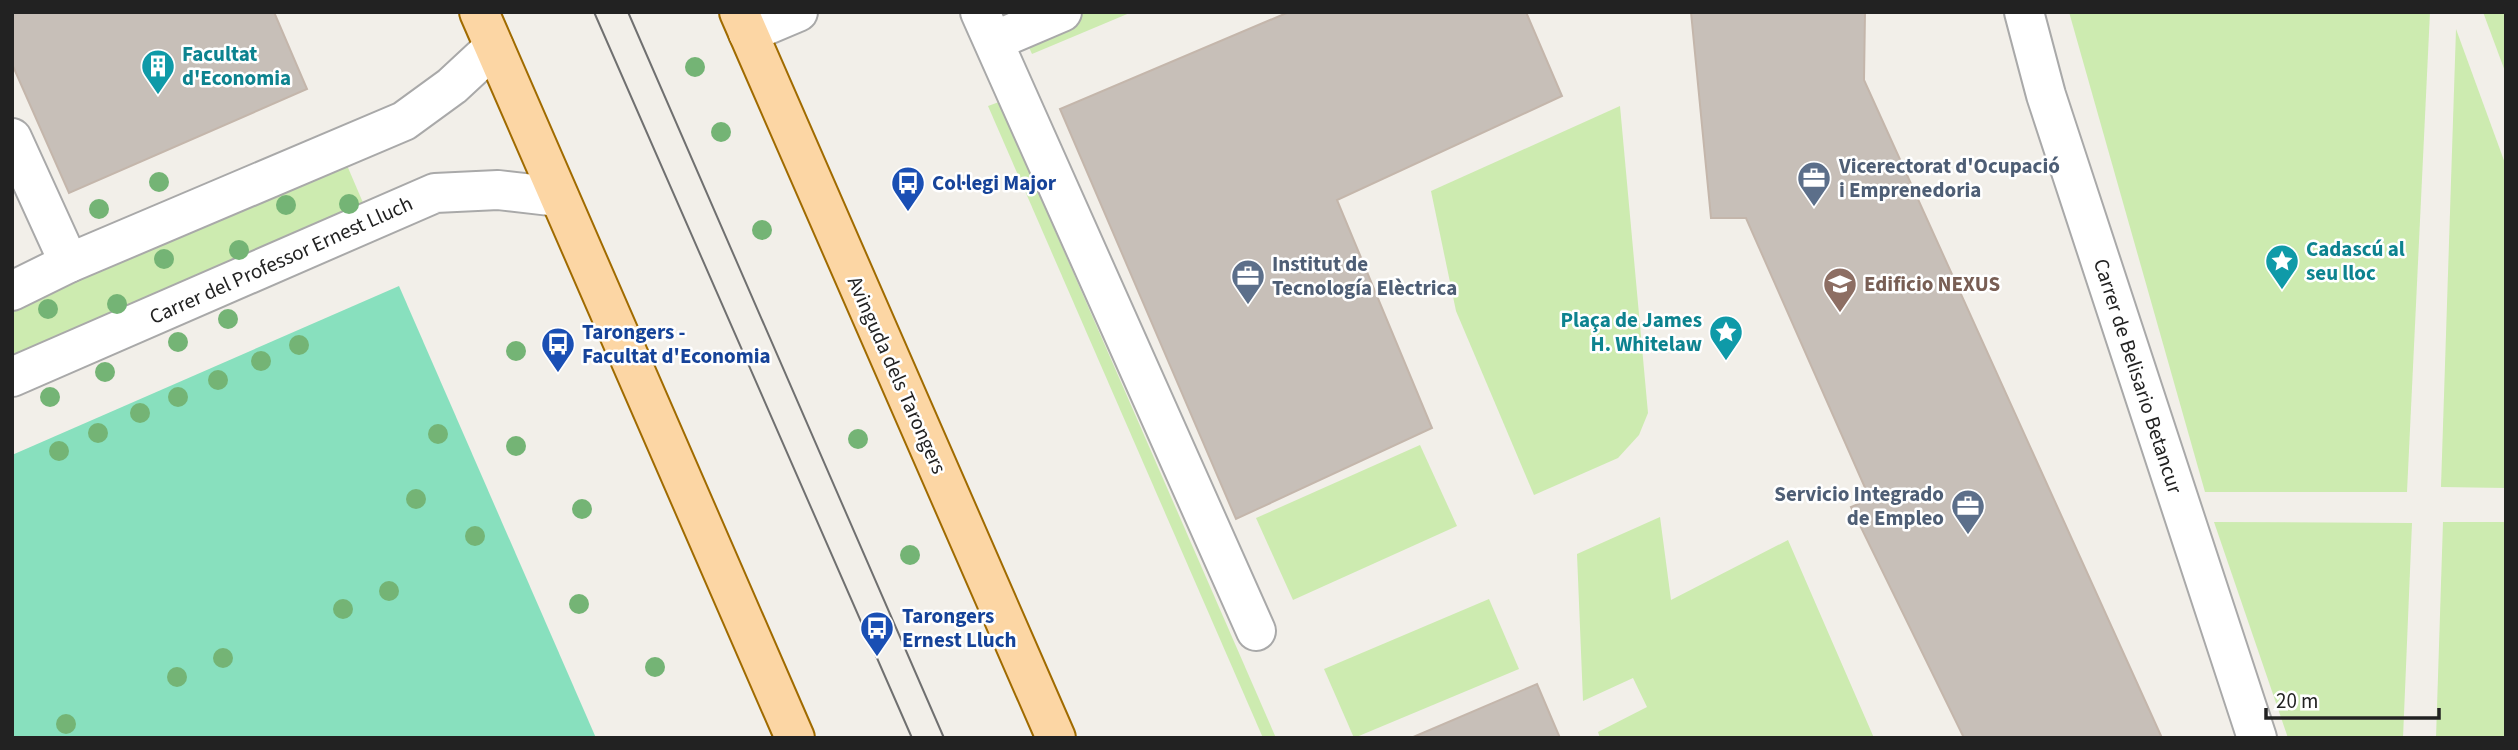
<svg xmlns="http://www.w3.org/2000/svg" width="2518" height="750" font-family="'Source Sans 3',sans-serif">
  <rect width="100%" height="100%" fill="#f2efe9"/>
  <!-- grass -->
  <g fill="#cdebb0">
    <polygon points="1013,12 1132,12 1032,54"/>
    <polygon points="2069,12 2430,12 2407,492 2205,492"/>
    <polygon points="2483,12 2506,12 2506,74"/>
    <polygon points="2456,29 2506,166 2506,488 2441,487"/>
    <polygon points="999,102 1276,738 1263,738 988,106"/>
    <polygon points="1620,106 1648,413 1639,435 1618,458 1534,495 1456,311 1431,191"/>
    <polygon points="346,163 364,205 12,360 12,309"/>
    <polygon points="1420,445 1457,526 1293,600 1256,518"/>
    <polygon points="1660,517 1671,600 1788,540 1874,738 1600,738 1598,732 1647,707 1633,678 1583,701 1577,554"/>
    <polygon points="2214,522 2412,523 2403,738 2288,738"/>
    <polygon points="2443,522 2506,522 2506,738 2436,738"/>
    <polygon points="1489,599 1519,669 1354,738 1324,669"/>
  </g>
  <!-- pitch -->
  <polygon fill="#88e0be" points="399,286 596,738 12,738 12,455"/>
  <!-- building -->
  <g fill="#c7bfb8" stroke="#c4b6ab" stroke-width="2">
    <polygon points="12,12 274,12 307,89 69,193 12,64"/>
    <polygon points="1289,12 1526,12 1562,96 1337,200 1432,428 1236,519 1060,109"/>
    <polygon points="1691,12 1865,12 1864,80 2162,738 1964,738 1851,507 1870,499 1746,218 1711,218"/>
    <polygon points="1537,684 1560,738 1411,738"/>
  </g>
  <g fill="none" stroke-linecap="round" stroke-linejoin="round">
    <!-- minor casing -->
    <g stroke="#a9a9a9" stroke-width="42">
      <g id="minor">
        <polyline points="980,12 1256,631"/>
        <polyline points="2024,12 2046,95 2257,738"/>
        <polyline points="748,33 798,12"/>
        <polyline points="994,41 1062,12"/>
        <polyline points="12,138 69,263"/>
        <polyline points="12,291 69,263 404,121 452,86 494,47"/>
        <polyline points="12,377 435,193 498,190 559,197"/>
      </g>
    </g>
    <!-- major casing -->
    <g stroke="#a06b00" stroke-width="42">
      <g id="major">
        <polyline points="479,12 795,738"/>
        <polyline points="739,12 1056,738"/>
      </g>
    </g>
    <!-- minor -->
    <use href="#minor" stroke="#fff" stroke-width="38"/>
    <!-- major -->
    <use href="#major" stroke="#fcd6a4" stroke-width="38"/>
    <!-- tram -->
    <g stroke="#707070" stroke-width="2">
      <polyline points="594,12 912,738"/>
      <polyline points="628,12 944,738"/>
    </g>
  </g>
  <!-- trees -->
  <g fill="#74b475">
    <circle cx="695" cy="67" r="10"/>
    <circle cx="721" cy="132" r="10"/>
    <circle cx="159" cy="182" r="10"/>
    <circle cx="349" cy="204" r="10"/>
    <circle cx="286" cy="205" r="10"/>
    <circle cx="99" cy="209" r="10"/>
    <circle cx="762" cy="230" r="10"/>
    <circle cx="239" cy="250" r="10"/>
    <circle cx="164" cy="259" r="10"/>
    <circle cx="117" cy="304" r="10"/>
    <circle cx="48" cy="309" r="10"/>
    <circle cx="228" cy="319" r="10"/>
    <circle cx="178" cy="342" r="10"/>
    <circle cx="299" cy="345" r="10"/>
    <circle cx="516" cy="351" r="10"/>
    <circle cx="261" cy="361" r="10"/>
    <circle cx="105" cy="372" r="10"/>
    <circle cx="218" cy="380" r="10"/>
    <circle cx="50" cy="397" r="10"/>
    <circle cx="178" cy="397" r="10"/>
    <circle cx="140" cy="413" r="10"/>
    <circle cx="98" cy="433" r="10"/>
    <circle cx="438" cy="434" r="10"/>
    <circle cx="858" cy="439" r="10"/>
    <circle cx="516" cy="446" r="10"/>
    <circle cx="59" cy="451" r="10"/>
    <circle cx="416" cy="499" r="10"/>
    <circle cx="582" cy="509" r="10"/>
    <circle cx="475" cy="536" r="10"/>
    <circle cx="910" cy="555" r="10"/>
    <circle cx="389" cy="591" r="10"/>
    <circle cx="579" cy="604" r="10"/>
    <circle cx="343" cy="609" r="10"/>
    <circle cx="223" cy="658" r="10"/>
    <circle cx="655" cy="667" r="10"/>
    <circle cx="177" cy="677" r="10"/>
    <circle cx="66" cy="724" r="10"/>
  </g>
  <!-- icons -->
  <defs>
    <g id="building-pin" transform="scale(1.75)"><path d="M0 17L-7.5 6A9.5 9.5 0 1 1 7.5 6Z" fill="#0f9aa8" stroke="#fff"/><path d="M-4-6H4V6H1V3H-1V6H-4ZM-2.5-4.3h1.7v1.8h-1.7ZM.8-4.3h1.7v1.8H.8ZM-2.5-1h1.7V.8h-1.7ZM.8-1h1.7V.8H.8Z" fill="#fff"/></g>
    <g id="office-pin" transform="scale(1.75)"><path d="M0 17L-7.5 6A9.5 9.5 0 1 1 7.5 6Z" fill="#5c6f8a" stroke="#fff"/><path d="M-6-3h4V-5.5h4V-3h4V5H-6ZM-1-4.5V-3h2v-1.5ZM-6 0V1H6V0Z" fill="#fff"/></g>
    <g id="bus-pin" transform="scale(1.75)"><path d="M0 17L-7.5 6A9.5 9.5 0 1 1 7.5 6Z" fill="#1a4fb4" stroke="#fff"/><path d="M-5-6H5V4H4V6H2V4H-2V6H-4V4H-5ZM-3.5-4V0h7V-4ZM-3.5 1.2v1.5H-2V1.2ZM2 1.2v1.5H3.5V1.2Z" fill="#fff"/></g>
    <g id="sight-pin" transform="scale(1.75)"><path d="M0 17L-7.5 6A9.5 9.5 0 1 1 7.5 6Z" fill="#0f9aa8" stroke="#fff"/><path d="M0-6L1.8-2.2L6-1.7L2.9 1.2L3.7 5.4L0 3.3L-3.7 5.4L-2.9 1.2L-6-1.7L-1.8-2.2Z" fill="#fff"/></g>
    <g id="university-pin" transform="scale(1.75)"><path d="M0 17L-7.5 6A9.5 9.5 0 1 1 7.5 6Z" fill="#8d6e63" stroke="#fff"/><path d="M0-5L7-2L0 1L-7-2ZM-4 1L0 2.5L4 1V4Q0 6-4 4Z" fill="#fff"/></g>
  </defs>
  <g fill-rule="evenodd">
    <use href="#building-pin" x="158" y="66"/>
    <use href="#office-pin" x="1814" y="178"/>
    <use href="#bus-pin" x="908" y="183"/>
    <use href="#sight-pin" x="2282" y="261"/>
    <use href="#office-pin" x="1248" y="276"/>
    <use href="#university-pin" x="1840" y="284"/>
    <use href="#sight-pin" x="1726" y="332"/>
    <use href="#bus-pin" x="558" y="344"/>
    <use href="#office-pin" x="1968" y="506"/>
    <use href="#bus-pin" x="877" y="628"/>
  </g>
  <g text-anchor="middle" stroke-width="5" stroke-linejoin="round" paint-order="stroke">
    <!-- culture labels -->
    <g font-size="21" font-weight="bold" fill="#0d838f" stroke="#fff" text-anchor="start">
      <text x="182" y="61">Facultat<tspan x="182" dy="24">d'Economia</tspan></text>
      <text x="2306" y="256">Cadascú al<tspan x="2306" dy="24">seu lloc</tspan></text>
      <text x="1702" y="327" text-anchor="end">Plaça de James<tspan x="1702" dy="24">H. Whitelaw</tspan></text>
    </g>
    <!-- service labels -->
    <g font-size="21" font-weight="bold" fill="#4e5e75" stroke="#fff" text-anchor="start">
      <text x="1839" y="173">Vicerectorat d'Ocupació<tspan x="1839" dy="24">i Emprenedoria</tspan></text>
      <text x="1272" y="271">Institut de<tspan x="1272" dy="24">Tecnología Elèctrica</tspan></text>
      <text x="1944" y="501" text-anchor="end">Servicio Integrado<tspan x="1944" dy="24">de Empleo</tspan></text>
    </g>
    <!-- transit labels -->
    <g font-size="21" font-weight="bold" fill="#164399" stroke="#fff" text-anchor="start">
      <text x="932" y="190">Col·legi Major</text>
      <text x="582" y="339">Tarongers -<tspan x="582" dy="24">Facultat d'Economia</tspan></text>
      <text x="902" y="623">Tarongers<tspan x="902" dy="24">Ernest Lluch</tspan></text>
    </g>
    <!-- street labels -->
    <g font-size="21" fill="#222" stroke="#fff">
      <text transform="translate(281 260) rotate(-24)" y="7">Carrer del Professor Ernest Lluch</text>
      <text transform="translate(897 375) rotate(66)" y="7">Avinguda dels Tarongers</text>
      <text transform="translate(2138 376) rotate(72)" y="7">Carrer de Belisario Betancur</text>
    </g>
    <!-- education labels -->
    <g font-size="21" font-weight="bold" fill="#785e54" stroke="#fff" text-anchor="start">
      <text x="1864" y="291">Edificio NEXUS</text>
    </g>
  </g>
  <!-- border -->
  <rect width="2518" height="750" fill="none" stroke="#222222" stroke-width="28"/>
  <!-- scale -->
  <path d="M2266 708v10h173v-10" fill="none" stroke="#222222" stroke-width="3.5"/>
  <text x="2276" y="708" font-size="21" fill="#222222" stroke="#ffffff" stroke-width="5" paint-order="stroke">20 m</text>
</svg>
